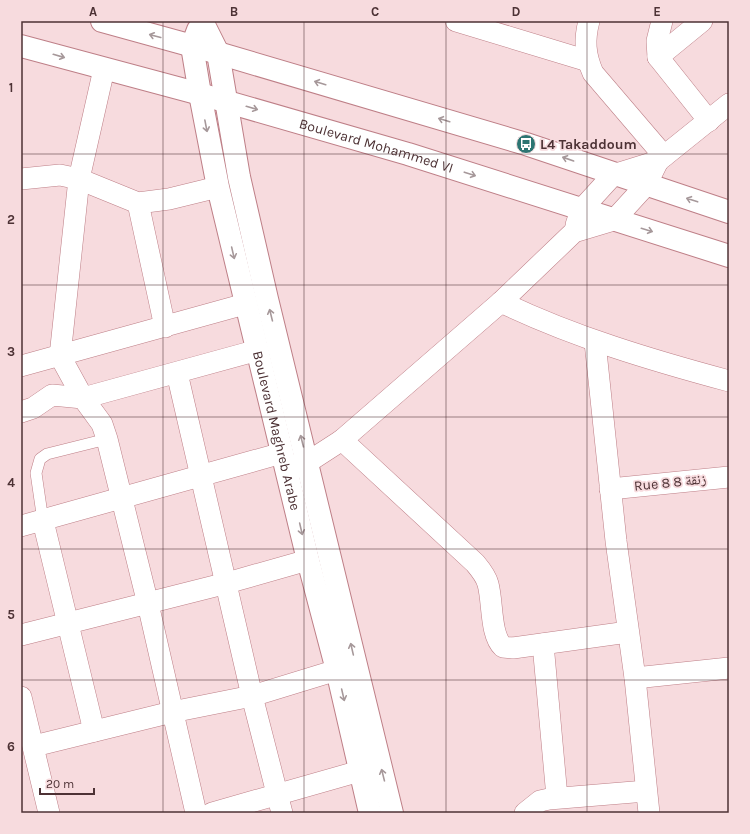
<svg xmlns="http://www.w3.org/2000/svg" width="750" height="834" font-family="Karla,'Noto Naskh Arabic',sans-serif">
  <rect width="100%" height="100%" fill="#f7dbde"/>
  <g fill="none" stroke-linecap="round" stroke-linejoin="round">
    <!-- service casing -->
    <g stroke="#be7f87" stroke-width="12">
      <polyline id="service" points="43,521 36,473 40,459 47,454 107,439"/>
    </g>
    <!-- minor casing -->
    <g stroke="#be7f87" stroke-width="22">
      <g id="minor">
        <polyline points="456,21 588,61"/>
        <path d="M589,21C584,40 585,55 593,73L664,156"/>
        <polyline points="662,21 657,41 658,57 709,121"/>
        <polyline points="658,57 702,21"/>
        <polyline points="104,69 79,179 60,356 83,398 102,424 107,439 148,604 196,813"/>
        <polyline points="21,179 60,175 79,179 138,203 169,199 218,187"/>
        <polyline points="138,203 165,327"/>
        <polyline points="576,225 581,210 613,175 658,161 729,104"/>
        <path d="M501,302C574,337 651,360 729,381"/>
        <polyline points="595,342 616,541 635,678 649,813"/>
        <polyline points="21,366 245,304"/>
        <polyline points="177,373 252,696 282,813"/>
        <polyline points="21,412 33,408 52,395 83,398 258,350"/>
        <path d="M342,440L475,563C480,569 486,576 488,584C493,602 490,635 503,647L513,648L628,632"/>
        <polyline points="292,468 308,462 342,440 501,302 574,232 614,220 646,185 658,161"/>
        <polyline points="610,489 729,477"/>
        <polyline points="43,521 94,731"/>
        <polyline points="21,526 282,453"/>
        <polyline points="21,635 227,583 308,560"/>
        <polyline points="543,644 557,797"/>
        <polyline points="635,678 729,668"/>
        <polyline points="21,697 49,813"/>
        <polyline points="34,746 172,712 252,696 337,670"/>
        <polyline points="212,813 360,771"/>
        <polyline points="525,813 540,801 549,799 646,791"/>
      </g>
    </g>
    <!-- tertiary casing -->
    <g stroke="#be7f87" stroke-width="24">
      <g id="tertiary">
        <polyline points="202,21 218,53 239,177 267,299 392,813"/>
        <path id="s1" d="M198,30L192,46L200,94L218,187L308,560L337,670L370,813"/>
      </g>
    </g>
    <!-- secondary casing -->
    <g stroke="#be7f87" stroke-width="24">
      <g id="secondary">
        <polyline points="102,21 218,53 526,144 729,212"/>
        <path id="s2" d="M21,46L200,94L408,154L729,256"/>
      </g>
    </g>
    <!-- service -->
    <use href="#service" stroke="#fff" stroke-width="11"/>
    <!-- minor -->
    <use href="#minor" stroke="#fff" stroke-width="21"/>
    <!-- tertiary -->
    <use href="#tertiary" stroke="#fff" stroke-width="22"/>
    <!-- secondary -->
    <use href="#secondary" stroke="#fff" stroke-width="22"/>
  </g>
  <!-- one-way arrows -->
  <defs><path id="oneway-shaft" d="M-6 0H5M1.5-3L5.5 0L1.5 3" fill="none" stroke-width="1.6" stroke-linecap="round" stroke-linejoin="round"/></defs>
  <g stroke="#a6989a">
    <use href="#oneway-shaft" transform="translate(155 36) rotate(-165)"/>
    <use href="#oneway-shaft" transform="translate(59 56) rotate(16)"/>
    <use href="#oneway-shaft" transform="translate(320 83) rotate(-163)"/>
    <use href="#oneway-shaft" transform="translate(252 108) rotate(16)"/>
    <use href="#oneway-shaft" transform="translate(444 120) rotate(-163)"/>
    <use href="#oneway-shaft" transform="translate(206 126) rotate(79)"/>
    <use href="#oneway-shaft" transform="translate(568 159) rotate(-161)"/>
    <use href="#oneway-shaft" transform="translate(470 174) rotate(18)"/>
    <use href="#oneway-shaft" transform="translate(692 200) rotate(-162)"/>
    <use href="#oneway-shaft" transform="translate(647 230) rotate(17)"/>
    <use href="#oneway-shaft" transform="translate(233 253) rotate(77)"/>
    <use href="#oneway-shaft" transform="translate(271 315) rotate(-104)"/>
    <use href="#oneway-shaft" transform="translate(302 441) rotate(-104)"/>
    <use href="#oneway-shaft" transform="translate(301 529) rotate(77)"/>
    <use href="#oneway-shaft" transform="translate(352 649) rotate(-103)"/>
    <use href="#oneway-shaft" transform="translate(343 695) rotate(77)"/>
    <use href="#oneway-shaft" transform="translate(383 775) rotate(-104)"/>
  </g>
  <!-- grid -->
  <path fill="none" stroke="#4d3235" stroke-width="1" stroke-opacity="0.55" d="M163,21V813M304,21V813M446,21V813M587,21V813M21,154H729M21,285H729M21,417H729M21,549H729M21,680H729"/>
  <!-- icons -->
  <defs>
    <g id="bus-disc" transform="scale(1)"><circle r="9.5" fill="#2c7572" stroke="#f7dbde"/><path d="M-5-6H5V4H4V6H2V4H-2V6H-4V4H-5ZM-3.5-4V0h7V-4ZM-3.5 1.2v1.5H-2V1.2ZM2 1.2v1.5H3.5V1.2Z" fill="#fff"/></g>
  </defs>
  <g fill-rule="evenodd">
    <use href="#bus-disc" x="526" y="144"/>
  </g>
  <g text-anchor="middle" stroke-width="3.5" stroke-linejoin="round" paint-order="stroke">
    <!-- poi labels -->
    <g font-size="14" font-weight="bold" fill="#4d3235" stroke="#f7dbde" text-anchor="start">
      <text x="540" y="149">L4 Takaddoum</text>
    </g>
    <!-- street labels -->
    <g font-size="14" fill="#4d3235" stroke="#f7dbde">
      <text dy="5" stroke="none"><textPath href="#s2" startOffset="369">Boulevard Mohammed VI</textPath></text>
      <text dy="5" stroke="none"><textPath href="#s1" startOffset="411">Boulevard Maghreb Arabe</textPath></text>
      <text transform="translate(670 482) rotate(-6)" y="5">Rue 8 8 زنقة</text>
    </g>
  </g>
  <!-- border -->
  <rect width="750" height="834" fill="none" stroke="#f7dbde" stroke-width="44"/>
  <!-- scale -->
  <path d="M40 788v6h54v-6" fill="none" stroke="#4d3235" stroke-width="2"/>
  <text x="46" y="788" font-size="12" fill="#4d3235" stroke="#f7dbde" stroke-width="3" paint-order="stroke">20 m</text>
  <rect x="22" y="22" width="706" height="790" fill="none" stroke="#4d3235" stroke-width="1.5"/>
  <g font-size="13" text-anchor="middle" font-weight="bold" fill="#4d3235">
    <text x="93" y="16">A</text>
    <text x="234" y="16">B</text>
    <text x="375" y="16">C</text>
    <text x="516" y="16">D</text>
    <text x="657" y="16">E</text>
    <text x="11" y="92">1</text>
    <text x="11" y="224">2</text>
    <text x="11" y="356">3</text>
    <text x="11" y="487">4</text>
    <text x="11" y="619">5</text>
    <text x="11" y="751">6</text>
  </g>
</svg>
